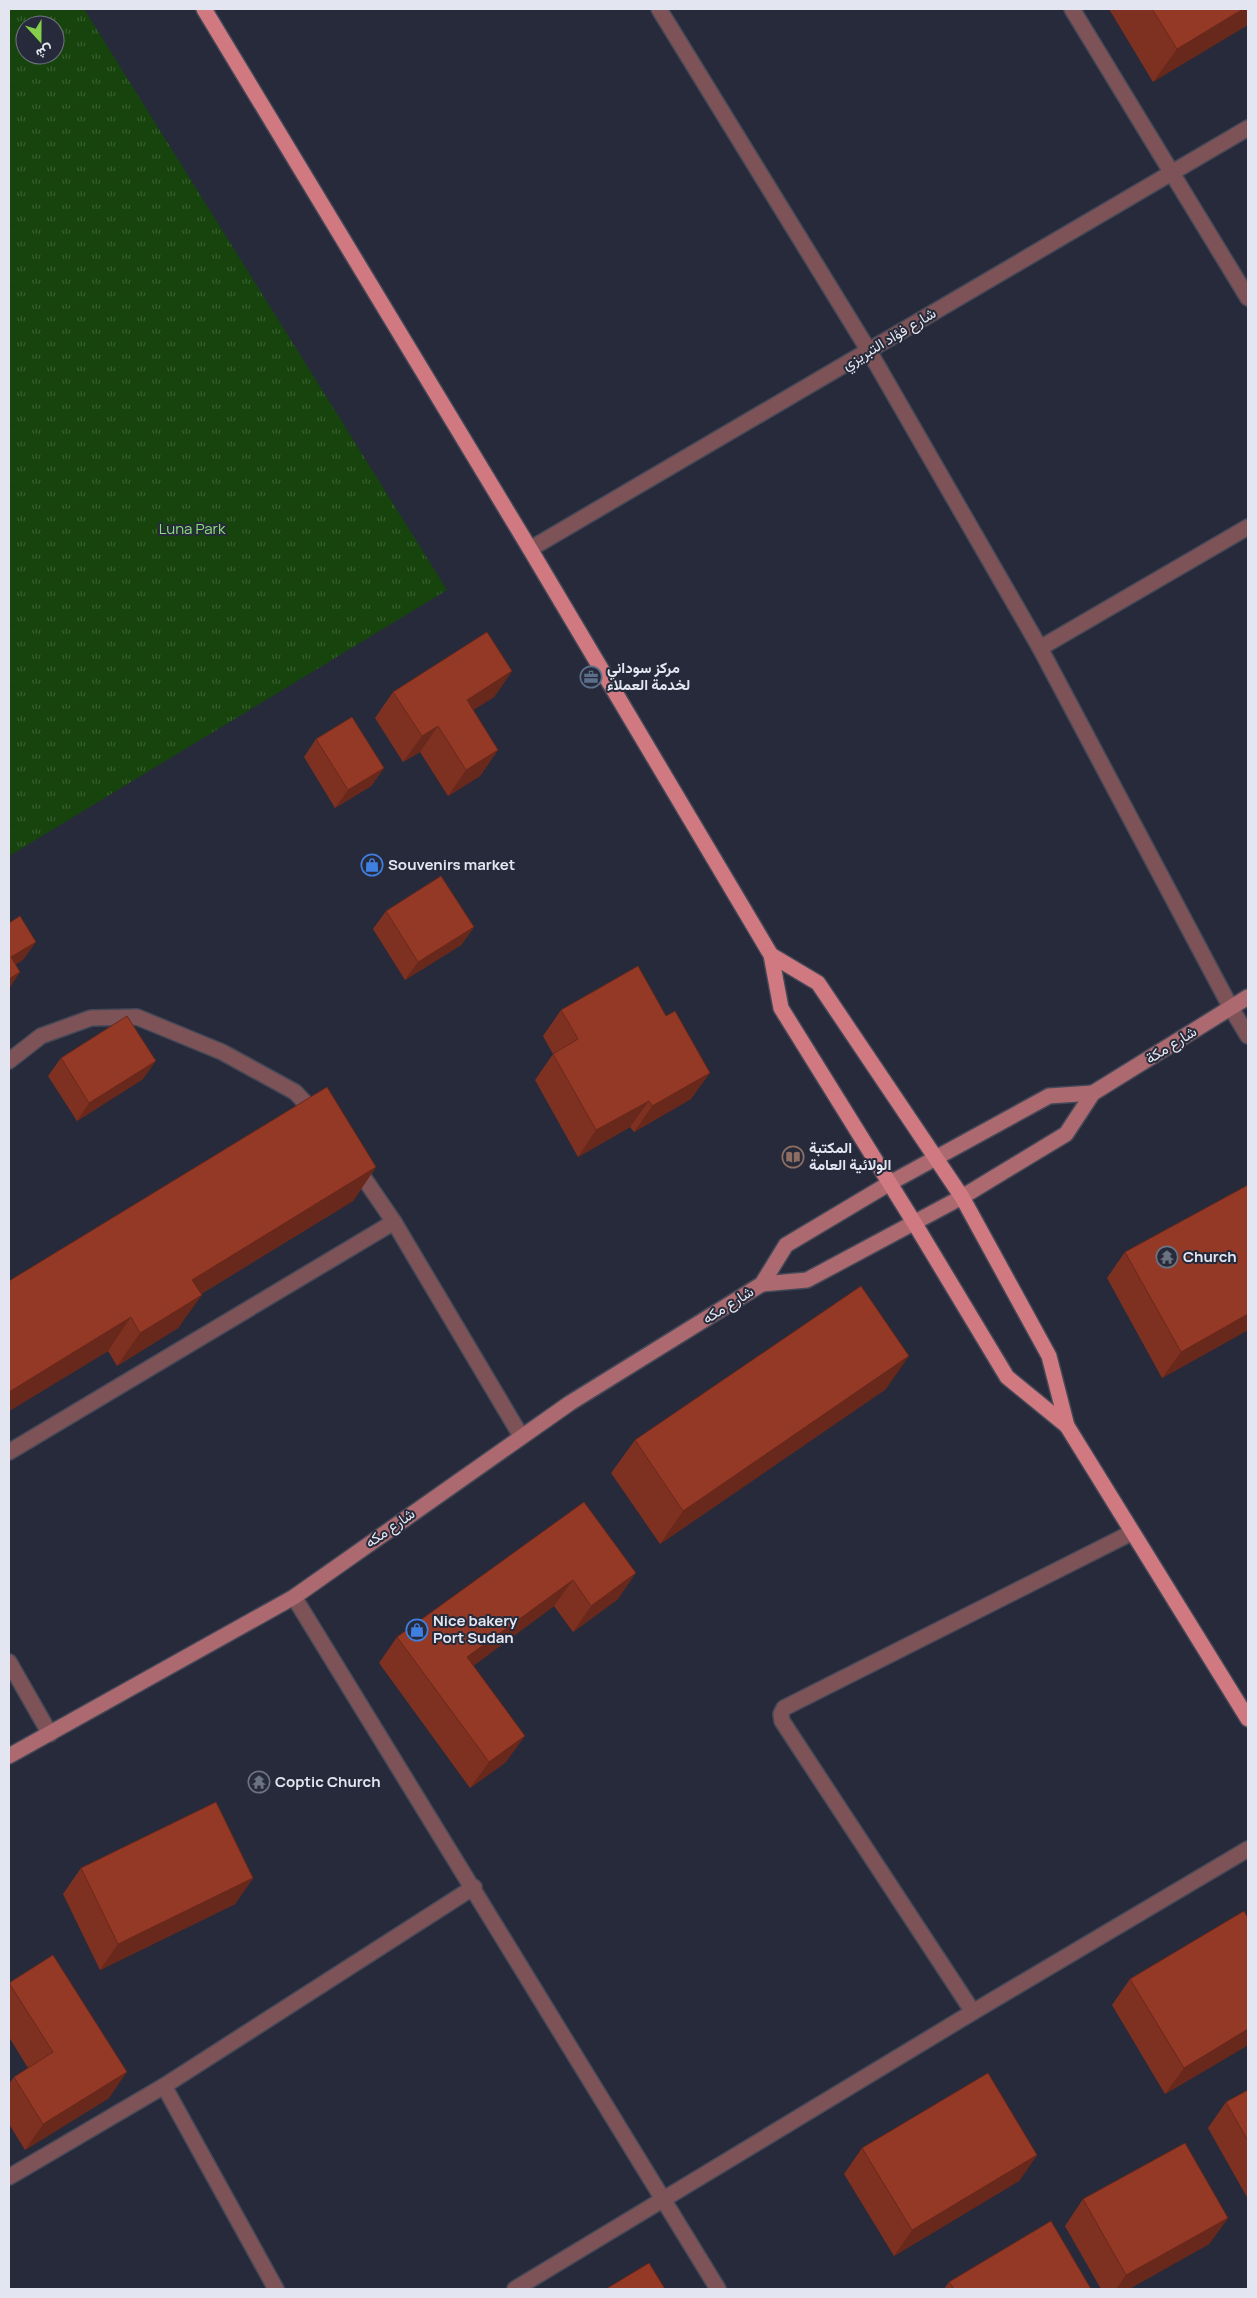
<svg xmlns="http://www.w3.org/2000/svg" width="1257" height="2298" font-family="Manrope,Vazirmatn,sans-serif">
  <defs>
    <pattern id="park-tufts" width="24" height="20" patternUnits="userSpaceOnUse" patternTransform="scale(1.25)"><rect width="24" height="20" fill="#16440c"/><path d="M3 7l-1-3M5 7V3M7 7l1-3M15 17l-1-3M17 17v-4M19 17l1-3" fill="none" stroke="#385f30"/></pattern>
  </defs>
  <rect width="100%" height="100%" fill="#262a3a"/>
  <!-- park -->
  <path fill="url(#park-tufts)" fill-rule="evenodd" d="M9,9H84L447,590L9,856ZM25,25H55V55H25Z"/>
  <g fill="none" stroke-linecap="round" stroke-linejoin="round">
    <!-- lane casing -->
    <g stroke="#444857" stroke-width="18">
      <g id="lane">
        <polyline points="1231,1008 1248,1036"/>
        <polyline points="9,1061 41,1036 91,1018 137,1017 222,1052 295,1092 317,1115"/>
        <polyline points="355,1165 394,1222"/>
        <polyline points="9,1452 394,1222 521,1436"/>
        <polyline points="9,1662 50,1734"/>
      </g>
    </g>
    <!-- street casing -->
    <g stroke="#444857" stroke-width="18">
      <g id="street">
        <polyline points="659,9 869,351 1040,648 1231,1008"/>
        <polyline points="1072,9 1248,298"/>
        <polyline points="530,549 1248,128"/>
        <polyline points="1040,648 1248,527"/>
        <polyline points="294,1597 718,2289"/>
        <polyline points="973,2012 782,1721 781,1714 784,1708 1131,1533"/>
        <polyline points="164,2086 276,2289"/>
        <polyline points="9,2177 164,2086 474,1887"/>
        <polyline points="515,2289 973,2012 1248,1849"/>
      </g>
    </g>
    <!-- secondary casing -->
    <g stroke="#444857" stroke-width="18">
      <g id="secondary">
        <polyline points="762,1284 807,1280 962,1197 1066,1134 1093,1093 1248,997"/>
        <polyline points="9,1756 294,1597 570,1403 762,1284 786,1245 890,1183 1049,1096 1093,1093"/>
      </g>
    </g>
    <!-- primary casing -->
    <g stroke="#444857" stroke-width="18">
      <g id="primary">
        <polyline points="204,9 530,549 771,955 781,1008 915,1224 1007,1377 1067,1426"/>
        <polyline points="771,955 818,983 962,1197 1049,1356 1067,1426 1248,1719"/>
      </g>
    </g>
    <!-- lane -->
    <use href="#lane" stroke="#7e5357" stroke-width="15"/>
    <!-- street -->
    <use href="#street" stroke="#7e5357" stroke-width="15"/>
    <!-- secondary -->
    <use href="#secondary" stroke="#ac696f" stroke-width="15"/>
    <!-- primary -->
    <use href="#primary" stroke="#d07981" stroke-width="15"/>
  </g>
  <!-- wall -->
  <g fill="#7f3121">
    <polygon points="1109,9 1248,9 1153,82"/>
    <polygon points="512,671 494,697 473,710 498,750 480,776 448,796 420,752 403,762 375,718 393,692"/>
    <polygon points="316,739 384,768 371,786 335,808 304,757"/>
    <polygon points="386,911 474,927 461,945 405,980 373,929"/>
    <polygon points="561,1010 691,1099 634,1132 630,1127 578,1157 535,1080 553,1054 543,1036"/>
    <polygon points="61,1058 143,1079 77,1121 48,1076"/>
    <polygon points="376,1167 353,1201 201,1294 178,1328 117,1366 108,1351 9,1411 9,1281"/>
    <polygon points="1125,1252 1248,1330 1162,1378 1107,1278"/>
    <polygon points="886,1389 660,1544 611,1473 635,1440"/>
    <polygon points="584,1502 618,1599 573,1632 554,1606 473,1666 506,1762 470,1788 379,1663 397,1637"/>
    <polygon points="81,1868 253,1878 235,1904 100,1970 63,1894"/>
    <polygon points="1130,1979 1248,2045 1165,2094 1112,2005"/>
    <polygon points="9,1983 109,2098 25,2150 9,2124 9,2084 14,2077 28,2068 9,2037"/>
    <polygon points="1248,2090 1248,2199 1208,2128 1226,2102"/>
    <polygon points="862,2148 1037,2155 1019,2181 894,2256 844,2174"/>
    <polygon points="1083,2199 1228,2218 1209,2244 1129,2289 1101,2289 1065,2226"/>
    <polygon points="949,2282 1091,2289 944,2289"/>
  </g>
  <!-- shaded-wall -->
  <g fill="#68281b">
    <polygon points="1243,9 1248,9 1248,25 1153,82 1177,49"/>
    <polygon points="512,671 494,697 448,726 467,700"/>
    <polygon points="438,726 420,752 403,762 422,736"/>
    <polygon points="498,750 480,776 448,796 466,770"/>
    <polygon points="384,768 371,786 335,808 348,790"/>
    <polygon points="474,927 461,945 405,980 418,962"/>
    <polygon points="36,942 23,960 9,969 11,957"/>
    <polygon points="20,972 9,989 9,979"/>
    <polygon points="156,1061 143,1079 77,1121 89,1103"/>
    <polygon points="710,1073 691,1099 634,1132 652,1106"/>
    <polygon points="649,1101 630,1127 578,1157 596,1130"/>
    <polygon points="376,1167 353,1201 169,1313 192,1280"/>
    <polygon points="202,1295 178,1328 117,1366 140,1333"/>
    <polygon points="1248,1314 1248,1330 1162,1378 1181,1352"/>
    <polygon points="131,1317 108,1351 9,1411 9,1392"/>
    <polygon points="909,1356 886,1389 660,1544 683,1511"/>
    <polygon points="636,1573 618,1599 573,1632 591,1606"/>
    <polygon points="573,1580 554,1606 449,1684 467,1657"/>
    <polygon points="525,1736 506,1762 470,1788 489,1762"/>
    <polygon points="253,1878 235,1904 100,1970 118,1944"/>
    <polygon points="1248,2029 1248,2045 1165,2094 1184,2068"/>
    <polygon points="127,2072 109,2098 25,2150 43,2124"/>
    <polygon points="1037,2155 1019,2181 894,2256 912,2230"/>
    <polygon points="1228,2218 1209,2244 1129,2289 1116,2289 1126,2275"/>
  </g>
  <!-- building -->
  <g fill="#943926" stroke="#68281b">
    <polygon points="1152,9 1243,9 1177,49"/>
    <polygon points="487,632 512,671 467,700 498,750 466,770 438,726 422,736 393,692"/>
    <polygon points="352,717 384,768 348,790 316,739"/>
    <polygon points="441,876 474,927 418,962 386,911"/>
    <polygon points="20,916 36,942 11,957 20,972 9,979 9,923"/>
    <polygon points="638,966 666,1016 675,1011 710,1073 652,1106 649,1101 596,1130 553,1054 578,1039 561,1010"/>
    <polygon points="127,1016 156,1061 89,1103 61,1058"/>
    <polygon points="327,1087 376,1167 192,1280 202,1295 140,1333 131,1317 9,1392 9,1281"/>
    <polygon points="1248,1185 1248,1314 1181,1352 1125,1252"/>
    <polygon points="861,1286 909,1356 683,1511 635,1440"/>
    <polygon points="584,1502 636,1573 591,1606 573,1580 467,1657 525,1736 489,1762 397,1637"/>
    <polygon points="216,1802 253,1878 118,1944 81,1868"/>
    <polygon points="1244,1911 1248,1918 1248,2029 1184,2068 1130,1979"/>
    <polygon points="53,1955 127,2072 43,2124 14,2077 53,2052 9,1983"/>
    <polygon points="988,2073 1037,2155 912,2230 862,2148"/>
    <polygon points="1248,2090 1248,2141 1226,2102"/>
    <polygon points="1185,2143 1228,2218 1126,2275 1083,2199"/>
    <polygon points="1051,2221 1091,2289 954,2289 949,2282"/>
    <polygon points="649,2263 665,2289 606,2289"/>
  </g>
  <!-- icons -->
  <defs>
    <g id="office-ring" transform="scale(1.125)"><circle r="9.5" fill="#262a3a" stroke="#5c6f8a" stroke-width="1.5"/><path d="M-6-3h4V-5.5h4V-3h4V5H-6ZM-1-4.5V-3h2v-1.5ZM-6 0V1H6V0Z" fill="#5c6f8a"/></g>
    <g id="shop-ring" transform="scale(1.125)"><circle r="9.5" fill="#262a3a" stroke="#3f7fe0" stroke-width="1.5"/><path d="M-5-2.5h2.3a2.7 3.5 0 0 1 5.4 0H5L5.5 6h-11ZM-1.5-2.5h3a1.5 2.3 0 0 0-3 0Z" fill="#3f7fe0"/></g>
    <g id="library-ring" transform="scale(1.125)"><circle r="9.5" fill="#262a3a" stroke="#8d6e63" stroke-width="1.5"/><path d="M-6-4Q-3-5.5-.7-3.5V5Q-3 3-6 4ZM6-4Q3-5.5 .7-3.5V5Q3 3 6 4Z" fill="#8d6e63"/></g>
    <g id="temple-ring" transform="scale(1.125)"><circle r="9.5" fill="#262a3a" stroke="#6b7280" stroke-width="1.5"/><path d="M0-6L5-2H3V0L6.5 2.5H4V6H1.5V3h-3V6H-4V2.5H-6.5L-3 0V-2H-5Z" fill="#6b7280"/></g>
  </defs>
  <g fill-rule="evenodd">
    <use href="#office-ring" x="591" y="677"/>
    <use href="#shop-ring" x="372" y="865"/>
    <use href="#library-ring" x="793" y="1157"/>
    <use href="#temple-ring" x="1167" y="1257"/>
    <use href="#shop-ring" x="417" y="1630"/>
    <use href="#temple-ring" x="259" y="1782"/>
  </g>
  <g text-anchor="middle" stroke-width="4" stroke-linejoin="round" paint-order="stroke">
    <!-- street labels -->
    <g font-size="15" fill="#e3e6f1" stroke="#262a3a">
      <text transform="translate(889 339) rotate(-31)" y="5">شارع فؤاد التبريزي</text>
      <text transform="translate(1171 1045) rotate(-32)" y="5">شارع مكة</text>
      <text transform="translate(728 1305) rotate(-32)" y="5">شارع مكه</text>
      <text transform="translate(390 1528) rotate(-35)" y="5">شارع مكه</text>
    </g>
    <!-- park labels -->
    <g font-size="15" fill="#8ce07b" stroke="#262a3a">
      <text x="192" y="534">Luna Park</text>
    </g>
    <!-- poi labels -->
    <g font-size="15" font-weight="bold" fill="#e3e6f1" stroke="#262a3a" text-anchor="start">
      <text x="607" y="673">مركز سوداني<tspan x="607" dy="17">لخدمة العملاء</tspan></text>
      <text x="388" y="870">Souvenirs market</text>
      <text x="809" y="1153">المكتبة<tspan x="809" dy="17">الولائية العامة</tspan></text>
      <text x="1183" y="1262">Church</text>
      <text x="433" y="1626">Nice bakery<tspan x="433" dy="17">Port Sudan</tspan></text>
      <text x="275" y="1787">Coptic Church</text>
    </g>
  </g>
  <!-- border -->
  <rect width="1257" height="2298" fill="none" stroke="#e3e6f1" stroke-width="20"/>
  <!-- north arrow -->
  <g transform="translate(40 40) rotate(159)"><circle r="24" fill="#262a3a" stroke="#727583"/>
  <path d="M0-4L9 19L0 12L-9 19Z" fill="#86cf4c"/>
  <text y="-8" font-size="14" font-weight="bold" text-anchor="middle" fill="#e3e6f1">ش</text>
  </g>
</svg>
